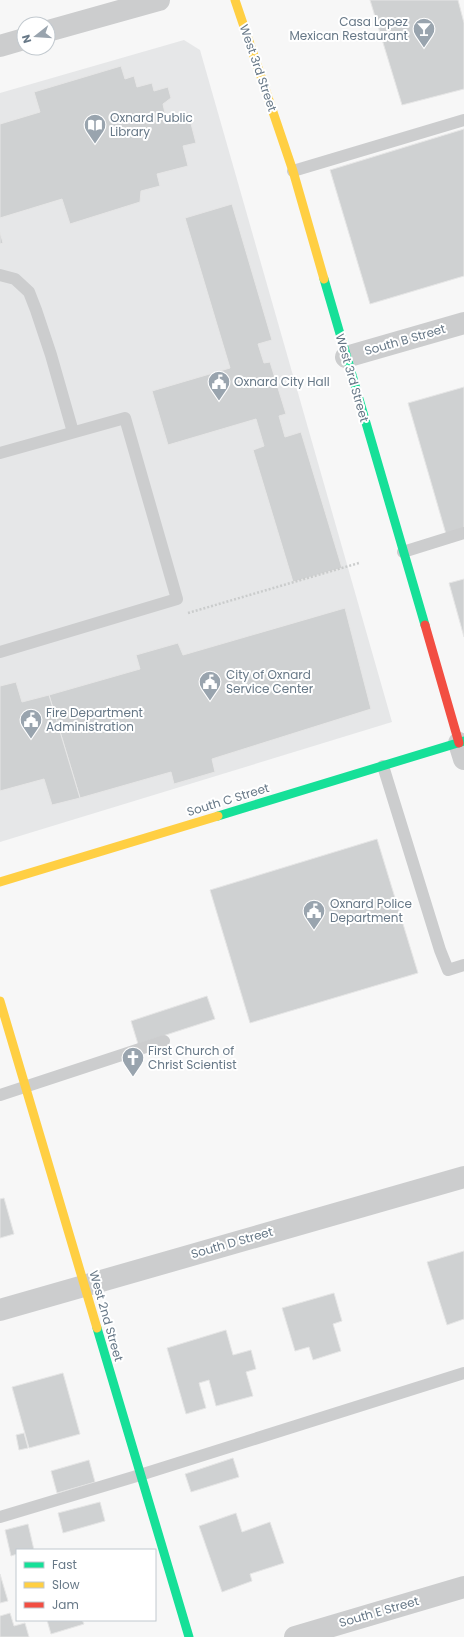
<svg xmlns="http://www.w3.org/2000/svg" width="464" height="1637" font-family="Poppins,sans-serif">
  <rect width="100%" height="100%" fill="#f7f7f7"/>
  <!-- built -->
  <polygon fill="#e6e7e8" points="184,40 200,50 392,722 0,842 0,93"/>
  <!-- building -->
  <g fill="#cfd1d2" stroke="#e6e6e6">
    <polygon points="370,0 458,0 464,23 464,89 402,105"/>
    <polygon points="121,66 125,79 134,76 137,87 152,83 154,91 168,87 171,98 163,104 166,118 188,112 196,143 183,146 188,166 157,174 160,186 141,191 140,202 70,224 62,199 0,218 0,124 40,112 34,92"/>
    <polygon points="464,129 464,276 370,304 330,170"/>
    <polygon points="232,204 272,340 258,344 264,363 270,362 286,414 279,416 285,437 301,432 342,568 293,582 253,450 264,446 256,419 168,445 152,391 230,368 185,218"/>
    <polygon points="0,232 3,243 0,244"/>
    <polygon points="464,387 464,529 446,534 408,403"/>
    <polygon points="464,579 464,637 449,583"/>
    <polygon points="345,608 371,709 212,759 215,772 174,784 171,772 80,798 49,695 140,669 136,655 178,643 183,655"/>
    <polygon points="16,682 22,702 49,695 80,798 52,805 44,779 0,791 0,686"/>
    <polygon points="377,839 418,973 250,1023 210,890"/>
    <polygon points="207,996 215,1019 138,1044 131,1021"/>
    <polygon points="4,1198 14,1234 0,1238 0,1199"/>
    <polygon points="464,1251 464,1319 447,1325 427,1262"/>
    <polygon points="334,1293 342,1321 333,1324 341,1351 313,1360 309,1347 295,1351 282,1308"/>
    <polygon points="226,1330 233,1355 251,1350 256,1369 246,1372 253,1396 216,1406 209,1380 199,1383 206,1408 186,1414 167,1348"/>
    <polygon points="63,1373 80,1434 29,1448 12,1387"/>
    <polygon points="24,1433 28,1448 19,1450 16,1435"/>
    <polygon points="233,1458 239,1477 191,1492 185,1474"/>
    <polygon points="89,1460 95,1482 57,1493 51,1471"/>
    <polygon points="100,1502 105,1521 63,1533 58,1513"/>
    <polygon points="236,1513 242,1532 270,1522 284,1563 250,1574 252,1581 222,1592 199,1526"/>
    <polygon points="28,1524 34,1550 17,1550 17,1554 11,1556 5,1530"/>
    <polygon points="0,1574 8,1601 0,1603"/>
    <polygon points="10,1613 14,1626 25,1623 29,1637 0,1637 0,1616"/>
    <polygon points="47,1620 82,1620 84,1624 51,1634"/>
  </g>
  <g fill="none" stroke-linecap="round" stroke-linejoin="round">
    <!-- path -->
    <polyline stroke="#cacccc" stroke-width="2.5" stroke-dasharray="2 2" stroke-linecap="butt" points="188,613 359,563"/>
    <!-- lane -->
    <g stroke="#cccdce" stroke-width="12">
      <polyline points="293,171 464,120"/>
      <polyline points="0,275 15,279 29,292 36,310 51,355 73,432"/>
      <polyline points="0,453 125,418 177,599 0,652"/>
      <polyline points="403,552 464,533"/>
      <polyline points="383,766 440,950 448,970 464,965"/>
      <polyline points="0,1095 164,1041"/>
      <polyline points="0,1517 140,1475 464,1373"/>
    </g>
    <!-- street -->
    <g stroke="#cccdce" stroke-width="22">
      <polyline points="48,31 159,0"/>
      <polyline points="0,46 24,39"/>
      <polyline points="346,357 464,323"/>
      <polyline points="459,743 464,759"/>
      <polyline points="0,1310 464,1177"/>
      <polyline points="295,1637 464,1587"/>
    </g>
    <!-- fast -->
    <g stroke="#16e098" stroke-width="9">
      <polyline points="324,279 425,625"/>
      <polyline points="218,816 464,741"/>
      <polyline points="97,1328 189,1637"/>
    </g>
    <!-- slow -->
    <g stroke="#ffcf43" stroke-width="9">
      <polyline points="235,0 293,171 324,279"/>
      <polyline points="0,882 218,816"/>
      <polyline points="0,1001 97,1328"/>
    </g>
    <!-- jam -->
    <polyline stroke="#f24e42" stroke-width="9" points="425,625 459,743"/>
  </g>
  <!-- icons -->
  <defs>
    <g id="bar-pin" transform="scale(1.15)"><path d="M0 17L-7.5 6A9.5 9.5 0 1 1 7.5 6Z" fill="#99a4ae" stroke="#fff"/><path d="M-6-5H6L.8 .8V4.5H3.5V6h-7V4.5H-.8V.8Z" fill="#fff"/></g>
    <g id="library-pin" transform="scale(1.15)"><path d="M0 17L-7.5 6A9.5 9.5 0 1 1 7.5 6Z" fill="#99a4ae" stroke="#fff"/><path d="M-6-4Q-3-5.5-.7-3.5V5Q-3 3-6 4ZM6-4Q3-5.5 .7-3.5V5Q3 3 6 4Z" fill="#fff"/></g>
    <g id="civic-pin" transform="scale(1.15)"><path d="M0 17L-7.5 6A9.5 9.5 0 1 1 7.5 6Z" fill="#99a4ae" stroke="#fff"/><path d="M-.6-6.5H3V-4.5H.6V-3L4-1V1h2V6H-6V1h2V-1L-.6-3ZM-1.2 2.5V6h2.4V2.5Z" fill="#fff"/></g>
    <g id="church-pin" transform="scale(1.15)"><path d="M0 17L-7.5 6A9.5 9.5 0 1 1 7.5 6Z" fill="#99a4ae" stroke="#fff"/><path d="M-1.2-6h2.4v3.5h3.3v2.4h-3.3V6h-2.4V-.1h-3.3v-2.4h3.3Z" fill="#fff"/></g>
  </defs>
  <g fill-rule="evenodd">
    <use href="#bar-pin" x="424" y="29"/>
    <use href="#library-pin" x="95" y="125"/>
    <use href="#civic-pin" x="219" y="382"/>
    <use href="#civic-pin" x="210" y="682"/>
    <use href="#civic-pin" x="31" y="720"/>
    <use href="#civic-pin" x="314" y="911"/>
    <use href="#church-pin" x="133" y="1058"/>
  </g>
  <g text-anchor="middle" stroke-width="4" stroke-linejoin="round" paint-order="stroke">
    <!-- poi labels -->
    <g font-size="12" fill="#677887" stroke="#fff" text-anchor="start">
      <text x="408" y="26" text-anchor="end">Casa Lopez<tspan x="408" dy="14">Mexican Restaurant</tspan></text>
      <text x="110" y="122">Oxnard Public<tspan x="110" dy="14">Library</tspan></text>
      <text x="234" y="386">Oxnard City Hall</text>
      <text x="226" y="679">City of Oxnard<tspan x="226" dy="14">Service Center</tspan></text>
      <text x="46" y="717">Fire Department<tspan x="46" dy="14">Administration</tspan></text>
      <text x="330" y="908">Oxnard Police<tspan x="330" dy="14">Department</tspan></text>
      <text x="148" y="1055">First Church of<tspan x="148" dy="14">Christ Scientist</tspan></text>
    </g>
    <!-- street labels -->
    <g font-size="12" fill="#677887" stroke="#fff">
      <text transform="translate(258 68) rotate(71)" y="4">West 3rd Street</text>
      <text transform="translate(405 340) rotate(-16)" y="4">South B Street</text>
      <text transform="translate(352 378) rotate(74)" y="4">West 3rd Street</text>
      <text transform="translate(228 800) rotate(-17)" y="4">South C Street</text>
      <text transform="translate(232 1243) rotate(-16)" y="4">South D Street</text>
      <text transform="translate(106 1316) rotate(74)" y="4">West 2nd Street</text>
      <text transform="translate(379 1612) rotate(-16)" y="4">South E Street</text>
    </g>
  </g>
  <!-- legend -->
  <rect x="16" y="1549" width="140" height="72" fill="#ffffff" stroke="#c2c9cf"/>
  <rect x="24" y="1562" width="20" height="6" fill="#16e098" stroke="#c2c9cf"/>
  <text x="52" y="1569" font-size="12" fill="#677887">Fast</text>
  <rect x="24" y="1582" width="20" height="6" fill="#ffcf43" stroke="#c2c9cf"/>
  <text x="52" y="1589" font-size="12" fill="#677887">Slow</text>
  <rect x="24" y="1602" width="20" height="6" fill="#f24e42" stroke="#c2c9cf"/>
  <text x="52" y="1609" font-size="12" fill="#677887">Jam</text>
  <!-- north arrow -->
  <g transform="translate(36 36) rotate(253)"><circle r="19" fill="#ffffff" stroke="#c2c9cf"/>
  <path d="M0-3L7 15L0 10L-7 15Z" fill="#99a4ae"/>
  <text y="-6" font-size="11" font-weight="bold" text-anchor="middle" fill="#677887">N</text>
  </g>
</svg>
